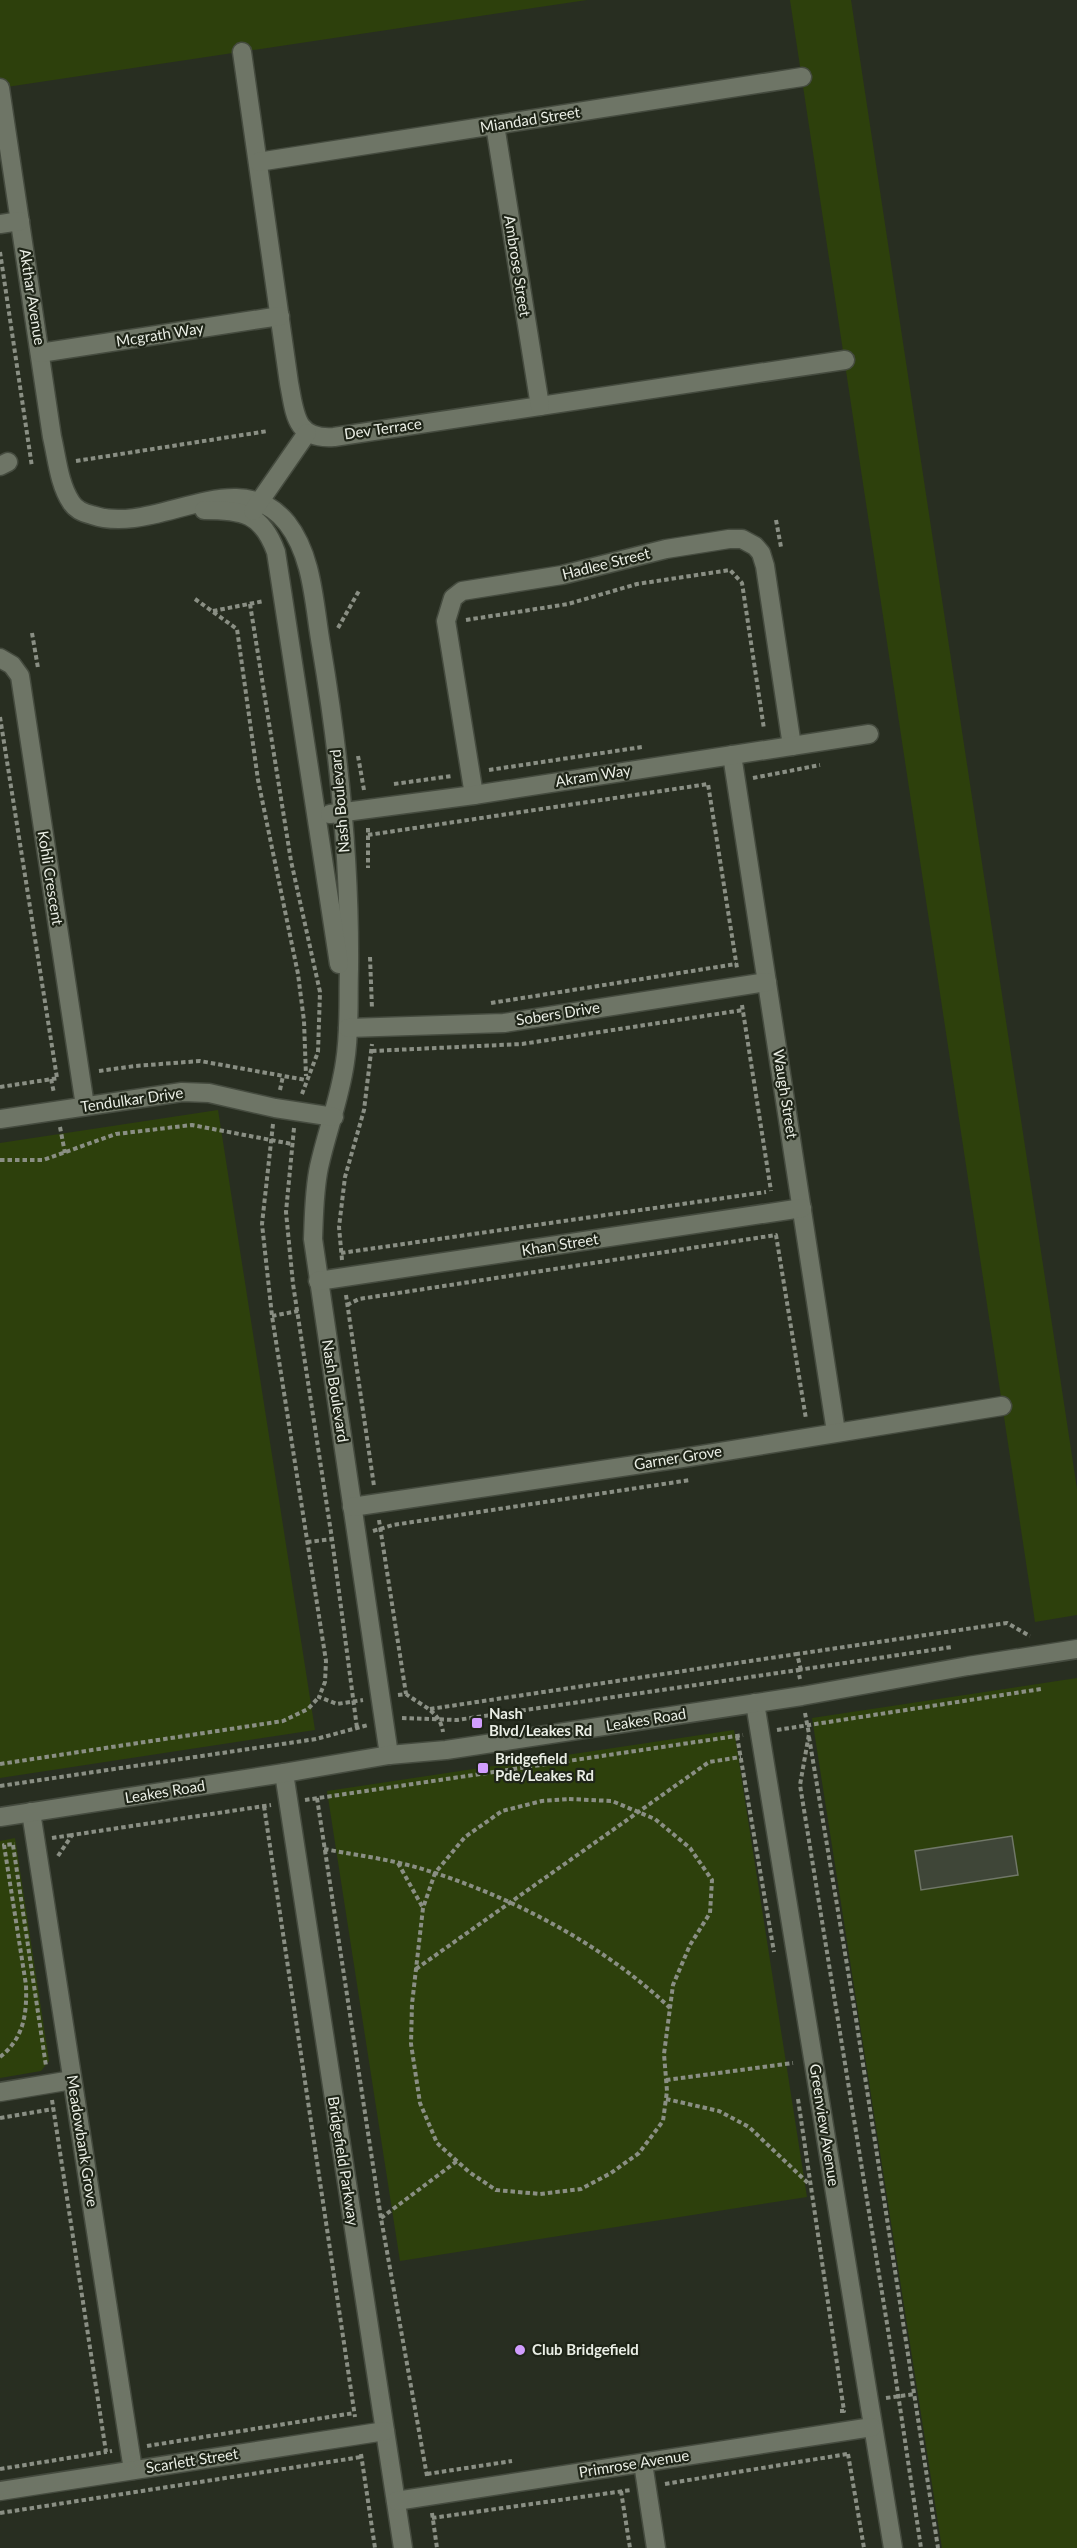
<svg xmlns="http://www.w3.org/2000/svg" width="1077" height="2548" font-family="Lato,sans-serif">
  <rect width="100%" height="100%" fill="#282e21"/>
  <!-- green -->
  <g fill="#2d400c">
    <polygon points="0,0 587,0 0,88"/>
    <polygon points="790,0 851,0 1077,1489 1077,1615 1035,1622"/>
    <polygon points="218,1110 315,1730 0,1778 0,1143"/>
    <polygon points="1077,1678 1077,2548 942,2548 812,1718"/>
    <polygon points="734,1730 807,2197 400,2261 327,1791"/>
    <polygon points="15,1838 49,2061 41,2071 0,2078 0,1841"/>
  </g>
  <!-- building -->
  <polygon fill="#3f4638" stroke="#707768" stroke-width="1.5" points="1012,1836 1018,1875 921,1890 915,1851"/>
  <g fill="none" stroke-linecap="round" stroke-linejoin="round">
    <!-- minor casing -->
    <g stroke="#454b3f" stroke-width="21">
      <g id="minor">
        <path d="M242,52L289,383C295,414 295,440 334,437L845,360"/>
        <path d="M0,88L52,437C57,458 59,484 71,502C75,509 83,513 92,515C155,537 237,461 287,523C313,556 314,605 321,645C339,752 350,861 349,969C348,1000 350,1031 345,1062C340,1098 327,1131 319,1167C314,1191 314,1214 313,1239L389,1755"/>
        <polyline points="495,125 540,406"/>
        <polyline points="258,162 802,77"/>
        <polyline points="0,224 20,221"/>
        <polyline points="40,353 280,316"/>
        <polyline points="0,466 8,462"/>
        <path d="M204,510C243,510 262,513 276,552L339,964"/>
        <polyline points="253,511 307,433"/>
        <polyline points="0,658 12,665 20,676 85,1106"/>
        <polyline points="732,755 836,1432"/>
        <polyline points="474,795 446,621 453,598 462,591 562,575 666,549 729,539 742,539 755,546 761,553 765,566 792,746"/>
        <polyline points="330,814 474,795 869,734"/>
        <polyline points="348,1028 504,1023 767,982"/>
        <polyline points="0,1119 182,1092 209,1093 275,1108 334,1117"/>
        <polyline points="318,1281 802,1208"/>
        <polyline points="352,1507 689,1457 1002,1406"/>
        <polyline points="755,1703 893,2548"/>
        <polyline points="284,1773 403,2548"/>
        <polyline points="31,1812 133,2470"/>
        <polyline points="0,1817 284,1773 389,1755 446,1750 802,1696 968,1666 1077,1649"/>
        <polyline points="0,2092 72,2080"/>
        <polyline points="643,2463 656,2548"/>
        <polyline points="0,2491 385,2431"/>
        <polyline points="396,2501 872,2427"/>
      </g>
    </g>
    <!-- path -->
    <g stroke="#8a8f84" stroke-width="4" stroke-dasharray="4.5 3" stroke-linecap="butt">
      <polyline points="0,252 32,467"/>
      <polyline points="76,461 268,431"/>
      <polyline points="776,520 781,547"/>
      <polyline points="195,599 237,629 258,780 298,974 304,1021 306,1076"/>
      <polyline points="250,604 291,861 320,992 318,1052 302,1094"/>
      <polyline points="213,611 264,601"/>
      <polyline points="466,620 568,604 637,584 730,570 742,583 764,729"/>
      <polyline points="338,628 360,589"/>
      <polyline points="32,633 38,668"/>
      <polyline points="0,717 57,1078"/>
      <polyline points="358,756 364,790"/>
      <polyline points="489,770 642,747"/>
      <polyline points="753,778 820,765"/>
      <polyline points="394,784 452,776"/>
      <polyline points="368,828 368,868"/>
      <polyline points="368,835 708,784 737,968"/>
      <polyline points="370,957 372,1009"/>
      <polyline points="491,1003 736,964"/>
      <polyline points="742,1005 771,1191"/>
      <polyline points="372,1051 522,1044 743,1010"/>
      <polyline points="99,1071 135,1066 200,1061 306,1080"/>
      <polyline points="51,1079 54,1093"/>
      <polyline points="0,1087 59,1078"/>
      <polyline points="280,1090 283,1076"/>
      <polyline points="273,1124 262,1224 272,1316 326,1661 325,1682 319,1697 337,1704 363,1700"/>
      <polyline points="60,1127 65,1153"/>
      <polyline points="294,1128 286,1212 293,1284 332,1539 357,1728"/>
      <polyline points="0,1160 43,1160 116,1134 192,1125 292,1144"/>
      <polyline points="341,1253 766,1192"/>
      <polyline points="342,1260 339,1227 345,1177 364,1110 372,1044"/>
      <polyline points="346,1295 374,1486"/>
      <polyline points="347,1305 359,1299 776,1235 806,1419"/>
      <polyline points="272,1316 298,1311"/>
      <polyline points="379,1520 406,1694"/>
      <polyline points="373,1531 393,1525 690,1480"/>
      <polyline points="307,1542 333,1539"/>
      <polyline points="798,1670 952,1647"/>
      <polyline points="801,1670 797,1654 1007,1623 1030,1636"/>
      <path d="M398,1695L406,1694C422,1706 440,1711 443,1732"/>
      <polyline points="430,1709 797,1654"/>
      <polyline points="805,1713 809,1734 800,1785 894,2367 921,2548"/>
      <polyline points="402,1718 457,1720 798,1670 800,1679"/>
      <polyline points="777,1730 1041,1689"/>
      <polyline points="737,1736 774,1952"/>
      <polyline points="809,1737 856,2019 938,2548"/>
      <polyline points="0,1764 283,1721 308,1709 319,1697"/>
      <polyline points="0,1786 316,1739 368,1725"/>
      <polyline points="317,1798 381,2218 427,2476"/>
      <polygon points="569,1799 612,1801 655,1819 690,1848 712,1880 710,1913 690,1945 673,1985 664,2054 667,2091 663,2121 639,2153 611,2173 581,2189 540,2194 496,2190 469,2172 437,2143 420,2103 411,2044 412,2004 423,1908 435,1873 465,1837 502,1811 542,1801"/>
      <polyline points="305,1800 743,1735"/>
      <polyline points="264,1806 355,2417"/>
      <polyline points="52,1838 72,1835"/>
      <polyline points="13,1845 46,2066"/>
      <path d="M324,1849C356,1855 388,1859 419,1868C507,1894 603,1944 670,2008"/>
      <polyline points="58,1856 72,1835 271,1805"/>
      <polyline points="398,1863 423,1908"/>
      <polyline points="416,1969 709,1762 741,1757"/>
      <path d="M0,2057C24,2038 27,2014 26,1985L4,1845L15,1844"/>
      <polyline points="666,2080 793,2063"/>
      <polyline points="666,2099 719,2111 749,2127 810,2185"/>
      <polyline points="798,2099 844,2411 840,2411"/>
      <polyline points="52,2100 106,2452 112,2451"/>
      <polyline points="0,2118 53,2109"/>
      <polyline points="381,2218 457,2161"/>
      <polyline points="886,2398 915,2394"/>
      <polyline points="147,2446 354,2413"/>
      <polyline points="361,2454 375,2548"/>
      <polyline points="848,2454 864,2548"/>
      <polyline points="0,2469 106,2452"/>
      <polyline points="427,2474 512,2461"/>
      <polyline points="665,2484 847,2454"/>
      <polyline points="621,2491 630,2548"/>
      <polyline points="0,2513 361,2457"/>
      <polyline points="432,2513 437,2548"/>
      <polyline points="432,2518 631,2490"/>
    </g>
    <!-- minor -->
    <use href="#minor" stroke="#6e7566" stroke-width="18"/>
  </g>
  <!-- markers -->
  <g fill="#d19dfe" stroke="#1f2518" stroke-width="2">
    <rect x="471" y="1717" width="12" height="12" rx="3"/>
    <rect x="477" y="1762" width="12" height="12" rx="3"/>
    <circle cx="520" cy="2350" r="6"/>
  </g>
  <g text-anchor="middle" stroke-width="4.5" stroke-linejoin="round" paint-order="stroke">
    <!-- street labels -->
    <g font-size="15" fill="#eaeee5" stroke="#1f2518">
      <text transform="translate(530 120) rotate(-9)" y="5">Miandad Street</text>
      <text transform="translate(517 266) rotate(81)" y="5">Ambrose Street</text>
      <text transform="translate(32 297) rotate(81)" y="5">Akthar Avenue</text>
      <text transform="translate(160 335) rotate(-9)" y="5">Mcgrath Way</text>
      <text transform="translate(383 429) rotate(-8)" y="5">Dev Terrace</text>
      <text transform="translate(606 564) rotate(-14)" y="5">Hadlee Street</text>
      <text transform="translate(593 776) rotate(-9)" y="5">Akram Way</text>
      <text transform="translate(340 801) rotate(-95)" y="5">Nash Boulevard</text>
      <text transform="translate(50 878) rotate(81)" y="5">Kohli Crescent</text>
      <text transform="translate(558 1014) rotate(-9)" y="5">Sobers Drive</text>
      <text transform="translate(785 1094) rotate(81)" y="5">Waugh Street</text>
      <text transform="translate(132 1100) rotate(-8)" y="5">Tendulkar Drive</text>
      <text transform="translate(560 1245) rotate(-9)" y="5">Khan Street</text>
      <text transform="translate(335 1391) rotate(81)" y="5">Nash Boulevard</text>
      <text transform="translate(678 1458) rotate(-9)" y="5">Garner Grove</text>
      <text transform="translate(646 1720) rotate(-9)" y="5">Leakes Road</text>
      <text transform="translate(165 1792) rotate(-9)" y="5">Leakes Road</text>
      <text transform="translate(824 2125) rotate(81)" y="5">Greenview Avenue</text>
      <text transform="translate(82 2141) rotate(81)" y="5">Meadowbank Grove</text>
      <text transform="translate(343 2161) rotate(81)" y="5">Bridgefield Parkway</text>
      <text transform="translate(192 2461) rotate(-9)" y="5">Scarlett Street</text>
      <text transform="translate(634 2464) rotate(-9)" y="5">Primrose Avenue</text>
    </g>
    <!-- poi labels -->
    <g font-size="15" font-weight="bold" fill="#eaeee5" stroke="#1f2518" text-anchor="start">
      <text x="489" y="1719">Nash<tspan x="489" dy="17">Blvd/Leakes Rd</tspan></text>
      <text x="495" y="1764">Bridgefield<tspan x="495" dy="17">Pde/Leakes Rd</tspan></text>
      <text x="532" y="2355">Club Bridgefield</text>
    </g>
  </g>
</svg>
